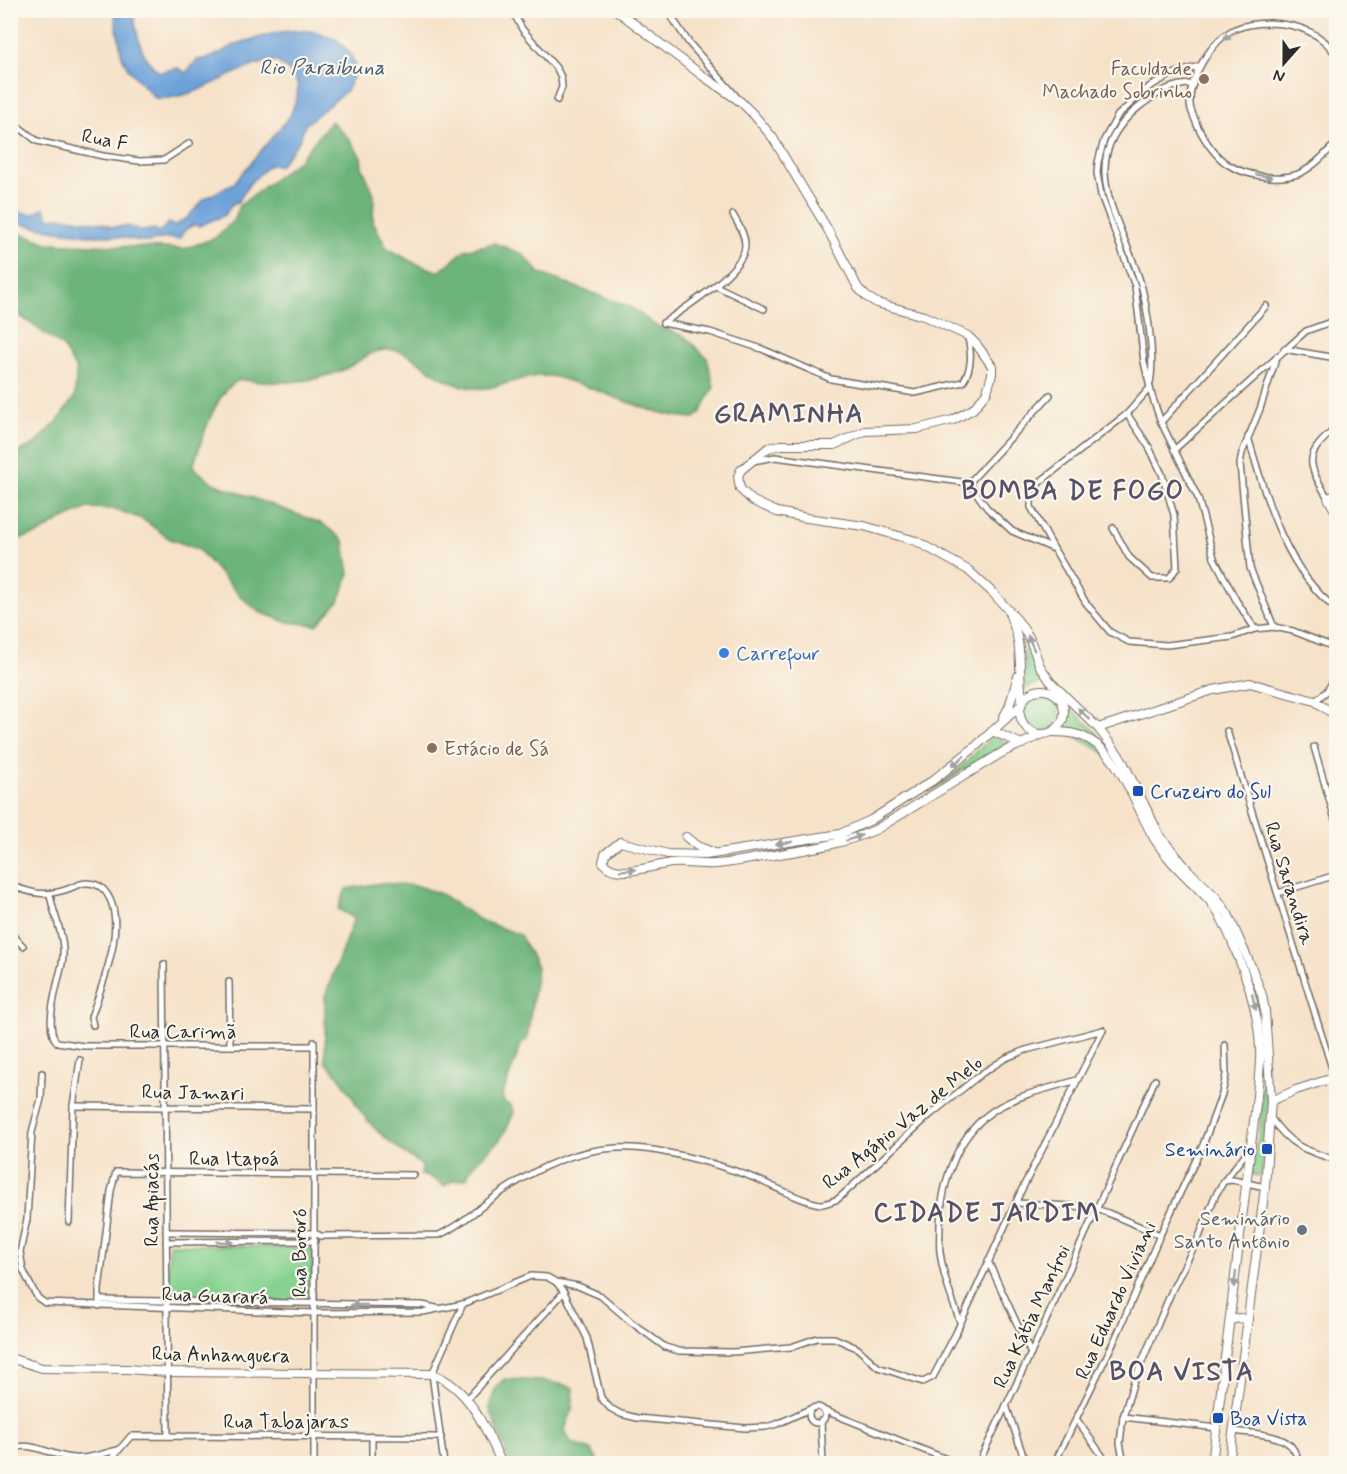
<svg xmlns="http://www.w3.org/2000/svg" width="1347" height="1474" font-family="Mynerve,sans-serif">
  <rect width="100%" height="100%" fill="#fbf7ec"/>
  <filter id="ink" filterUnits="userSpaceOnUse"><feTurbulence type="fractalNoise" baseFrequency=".0167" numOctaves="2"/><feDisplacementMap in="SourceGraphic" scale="12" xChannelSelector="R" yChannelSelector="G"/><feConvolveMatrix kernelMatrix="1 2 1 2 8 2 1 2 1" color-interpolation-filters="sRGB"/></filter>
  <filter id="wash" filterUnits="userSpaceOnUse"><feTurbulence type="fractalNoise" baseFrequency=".008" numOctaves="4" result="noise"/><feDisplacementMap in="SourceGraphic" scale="24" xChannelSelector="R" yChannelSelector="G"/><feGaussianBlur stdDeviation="1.35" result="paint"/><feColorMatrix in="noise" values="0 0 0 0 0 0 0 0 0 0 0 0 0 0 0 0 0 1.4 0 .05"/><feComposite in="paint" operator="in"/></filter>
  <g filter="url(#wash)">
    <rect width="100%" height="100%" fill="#f6e2c9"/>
    <!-- green -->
    <g fill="#86d290" stroke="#587e5e" stroke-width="1.5">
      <polygon points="1022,637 1025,638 1036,668 1044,682 1030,686 1024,690 1025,650"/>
      <circle cx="1041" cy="713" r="18"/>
      <polygon points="1067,705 1096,732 1120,766 1114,758 1064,730 1068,719"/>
      <polygon points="993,736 1010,744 979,760 929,792 928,791 953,775"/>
      <polygon points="1264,1048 1267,1103 1262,1172 1258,1176 1253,1175 1252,1171 1260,1127"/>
      <polygon points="169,1244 311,1248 314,1303 168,1299"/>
    </g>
    <!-- forest -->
    <g fill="#6cb47a" stroke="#4c7052" stroke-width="1.5">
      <path d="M331,121L349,139L361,157L362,167L374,194L373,221L386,247L412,262L439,272L465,250L495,243L522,254L541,274L632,308L656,326L684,336L707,358L714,387L700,413L695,418C655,417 616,396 578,384C568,381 556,376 547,376C519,374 494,394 466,387C458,385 448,381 441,377C428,369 407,351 393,350C369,348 362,362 343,370C310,384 275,384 240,380C215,389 201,443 193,467L213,483L323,524L344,541L349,574L339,601L317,625L287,622L259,612L239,595L198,549L170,539L142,519L114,509L88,508L61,520L38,534L11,541V455L35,444L58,421L75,396L76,370L63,347L11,309V230L48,243L184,249L215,238L235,219L239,206L299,160Z"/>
      <path d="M382,883L418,886L441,894L480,920L520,935L537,967L527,1040L522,1042L502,1096L505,1103L511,1105L514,1112C509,1124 504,1137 494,1146C483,1156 472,1163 466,1179L454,1180L444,1186L434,1179L421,1175L422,1166C401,1151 376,1133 361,1112C348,1091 345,1080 325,1062V996L354,918L338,909L346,889Z"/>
      <path d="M504,1379C528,1380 552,1380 574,1388L572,1410L565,1430L571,1443L591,1450L600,1463H510L489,1407L496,1387Z"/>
    </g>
    <!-- water -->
    <path fill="#6ca1d9" stroke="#4c6682" stroke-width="1.5" d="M114,11H133C138,36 138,54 159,72L178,68L186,73L197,60L210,58L239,43L279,32L299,30L317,32L336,39L349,52L355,64L353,77L346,91L305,125L299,141L279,166L269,165L250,183L238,202L232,204L225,215L199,226L193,225L185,230L179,239L166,238L148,242L113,236H96L52,230L11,222V211L33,214L44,208L49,218L61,217L103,223L111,227L128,226L143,231L154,229L159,232L169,223L174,226L187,218L204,199L234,183L290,116L297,97L298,85L289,71L276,61C233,65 198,102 155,98L130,71L122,57Z"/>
  </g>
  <g filter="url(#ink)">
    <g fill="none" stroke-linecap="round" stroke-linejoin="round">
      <!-- street casing -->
      <g stroke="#726b62" stroke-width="8">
        <g id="street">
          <polyline points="512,10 522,29 557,69 561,77 562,87 557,100"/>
          <polyline points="667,10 689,43 736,96"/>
          <path d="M1336,55C1322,33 1297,24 1270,23C1258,23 1247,24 1235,29C1212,40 1188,78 1190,104C1190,111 1195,118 1197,125C1204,139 1214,155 1227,164C1246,176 1277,181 1298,174C1313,168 1325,154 1336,143"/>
          <polyline points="1199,66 1170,75 1149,87 1118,115 1104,140 1098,162 1097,173 1101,195 1135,286 1144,362 1152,396 1161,422 1198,498 1214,558 1236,600 1255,629"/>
          <polyline points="10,116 15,124 37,141 103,156 139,161 164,160 190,143"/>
          <polyline points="716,286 764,309"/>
          <path d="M663,323L710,332L762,349L831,379L915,393L963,382C972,368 972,354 968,338"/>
          <path d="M663,323C682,310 746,270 745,245C745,234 738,224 733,215"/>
          <polyline points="1284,349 1336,358"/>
          <path d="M1150,383C1155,360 1148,312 1142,288C1125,223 1069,162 1140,106C1157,93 1171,84 1193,84"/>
          <polyline points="1149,389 1127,414 1041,481 1031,493 1031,507 1054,549 1086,603 1110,632 1129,642 1167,645 1232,637 1255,629 1274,627 1293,631 1334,647 1336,649"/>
          <polyline points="1161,422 1266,306"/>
          <path d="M1248,437C1266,497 1284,568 1336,609"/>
          <polyline points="1174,450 1306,331 1336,320"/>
          <polyline points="753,461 775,457 969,483"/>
          <polyline points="969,483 1050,395"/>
          <polyline points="969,483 987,508 1012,531 1054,549"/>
          <path d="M1328,498C1307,463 1303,456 1336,428"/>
          <polyline points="1113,528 1129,557 1152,578 1169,578 1177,568 1174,515 1162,474 1149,447 1127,414"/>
          <polyline points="1274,627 1250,568 1240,464 1242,453 1260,409 1277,356"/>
          <polyline points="1315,701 1326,692 1336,677"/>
          <polyline points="1227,731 1335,1078"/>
          <polyline points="1314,747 1336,823"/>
          <path d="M10,885C33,894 45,897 68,889C74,887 80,883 86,883C92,883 99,885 103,889C131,918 102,985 91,1017L93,1025"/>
          <polyline points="1278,893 1336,875"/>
          <path d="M50,895C54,918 67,939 62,964C58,983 43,1029 57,1042L84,1046H314"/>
          <polyline points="10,932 23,946"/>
          <polyline points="164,964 168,1436"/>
          <polyline points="229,982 230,1046"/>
          <polyline points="314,1042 314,1464"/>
          <polyline points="42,1073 41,1099 32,1132 27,1219 20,1252 23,1270 32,1288 38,1298 45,1303 314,1313 423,1312 463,1304 531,1276 547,1277 556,1282 564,1292 587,1338 601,1398 610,1408 621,1414 637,1418 745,1428 766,1427 777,1424 812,1408"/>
          <polyline points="73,1106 314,1109"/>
          <path d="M1270,1117C1290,1146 1304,1150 1336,1160"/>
          <polyline points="1224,1181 1233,1180 1265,1187"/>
          <polyline points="1016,1203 1089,1207 1108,1213 1160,1235"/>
          <polyline points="69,1222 73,1106 80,1060"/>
          <path d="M166,1232L314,1233L321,1236L439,1235C459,1226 474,1212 492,1199C527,1173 571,1150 616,1148C653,1145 714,1163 749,1176C768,1183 802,1202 821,1204C826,1204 833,1201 838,1199L930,1115L981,1074L1006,1058L1026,1050L1103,1030"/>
          <polyline points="166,1242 315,1241"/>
          <polyline points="988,1261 1031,1354"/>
          <polyline points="556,1282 578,1286 601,1296 631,1322 665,1347 679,1351 733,1352 791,1347 817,1338 834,1338 857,1348 878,1367 923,1382 933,1377 956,1333 1021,1191 1103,1030"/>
          <polyline points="99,1300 422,1305 436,1308"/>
          <polyline points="99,1306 99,1290 111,1191 116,1172 414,1175"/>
          <path d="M960,1322C952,1299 943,1277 940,1252C939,1243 940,1233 940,1224C942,1179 958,1131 999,1107C1024,1093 1051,1088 1077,1080"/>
          <polyline points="468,1398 564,1292"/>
          <polyline points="1006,1405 1026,1464"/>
          <circle cx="817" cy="1415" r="8"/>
          <polyline points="823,1410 959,1464"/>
          <polyline points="1123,1417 1217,1428"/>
          <polyline points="1077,1420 1108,1464"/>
          <polyline points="821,1421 823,1464"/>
          <path d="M1234,1431C1250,1434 1279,1433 1291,1446C1295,1451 1298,1458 1301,1464"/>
          <path d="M10,1449C30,1441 47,1453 66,1457C83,1461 101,1454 118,1450"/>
          <polyline points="107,1464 131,1436 441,1437"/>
          <polyline points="372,1464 372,1436"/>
          <polyline points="444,1464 432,1374 463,1304"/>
          <polyline points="976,1464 980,1460 1034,1347 1155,1080"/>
          <polyline points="1054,1464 1117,1335 1160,1235 1203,1145 1222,1094 1226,1075 1225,1045"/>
          <polyline points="1097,1464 1102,1456"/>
          <polyline points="1124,1464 1120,1443 1123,1417 1134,1381 1173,1288 1199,1237 1215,1196 1224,1181 1250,1148"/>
        </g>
      </g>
      <!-- secondary casing -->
      <g stroke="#726b62" stroke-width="10">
        <g id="secondary">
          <polyline points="616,10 703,76 741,102 754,115 773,138 828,230 858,288 867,297 877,303 924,316 968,336 977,345 992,366 992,374 987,392 973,409 953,420 917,429 865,431 834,445 781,445 768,448 741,470 738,476 740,489 753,501 777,512 807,518 864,526 916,541 968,570 993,593 1018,621 1029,637 1040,666 1050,681 1098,728 1121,758 1160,836 1188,870 1217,898 1228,914 1251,966 1262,995 1265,1011 1271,1101 1265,1187 1229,1464"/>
          <polyline points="1336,495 1328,498 1336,512"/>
          <path d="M1010,616C1024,646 1018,670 1022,701"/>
          <circle cx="1042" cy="712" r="22"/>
          <path d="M1021,705L975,747L932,781L871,820L840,834L706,855L668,854L620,842L605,854L603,862C614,881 655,864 673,863C687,862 701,865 715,864C734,863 755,858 774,855C810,849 844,844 877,829L1003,752L1041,735"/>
          <polyline points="1003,718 1009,707 1018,676"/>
          <polyline points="1098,728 1213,690 1250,683 1315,701 1336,716"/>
          <polyline points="992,731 1022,744"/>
          <path d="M1052,732C1060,732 1068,732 1075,734C1121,746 1133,804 1155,840C1170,864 1191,880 1210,901C1221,915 1229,933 1235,949C1249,982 1259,1014 1260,1050C1261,1065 1258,1081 1257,1096L1212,1464"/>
          <polyline points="686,837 697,846 712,852"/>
          <polyline points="1271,1101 1296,1090 1336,1077"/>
          <polyline points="1230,1320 1240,1318 1248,1320"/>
          <path d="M10,1358L42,1368L127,1369L167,1372L432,1374C470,1387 486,1430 502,1464"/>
        </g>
      </g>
      <!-- street -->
      <use href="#street" stroke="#fff" stroke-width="5"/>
      <!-- secondary -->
      <use href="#secondary" stroke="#fff" stroke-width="8"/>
    </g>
    <!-- one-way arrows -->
    <defs><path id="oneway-solid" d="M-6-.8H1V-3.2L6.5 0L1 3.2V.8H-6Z" transform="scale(1.5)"/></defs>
    <g fill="#a0a0a0">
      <use href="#oneway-solid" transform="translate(1230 35) rotate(144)"/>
      <use href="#oneway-solid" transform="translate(1264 176) rotate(10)"/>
      <use href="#oneway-solid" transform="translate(1031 643) rotate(-114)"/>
      <use href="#oneway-solid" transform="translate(1084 714) rotate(-136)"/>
      <use href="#oneway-solid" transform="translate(958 761) rotate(141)"/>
      <use href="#oneway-solid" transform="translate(854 838) rotate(-19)"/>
      <use href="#oneway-solid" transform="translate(784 843) rotate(171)"/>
      <use href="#oneway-solid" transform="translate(628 870) rotate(-3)"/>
      <use href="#oneway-solid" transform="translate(1254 1002) rotate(76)"/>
      <use href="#oneway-solid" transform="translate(225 1242)"/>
      <use href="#oneway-solid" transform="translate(1235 1279) rotate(97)"/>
      <use href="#oneway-solid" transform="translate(359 1305) rotate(-180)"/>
    </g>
  </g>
  <!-- markers -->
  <g fill="#8d6e63" stroke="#fbf7ec" stroke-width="2">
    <circle cx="1204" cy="79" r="6"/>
    <circle cx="432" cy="748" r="6"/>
  </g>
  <circle fill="#3f7fe0" stroke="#fbf7ec" stroke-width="2" cx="724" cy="653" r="6"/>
  <g fill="#1a4fb4" stroke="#fbf7ec" stroke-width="2">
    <rect x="1132" y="785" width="12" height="12" rx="3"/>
    <rect x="1261" y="1143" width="12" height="12" rx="3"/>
    <rect x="1212" y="1412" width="12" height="12" rx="3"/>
  </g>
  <circle fill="#6b7280" stroke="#fbf7ec" stroke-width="2" cx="1302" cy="1230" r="6"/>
  <g text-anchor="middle" stroke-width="4.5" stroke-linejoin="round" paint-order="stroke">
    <!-- education labels -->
    <g font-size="20" fill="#785e54" stroke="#fbf7ec" text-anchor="end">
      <text x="1192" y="75">Faculdade<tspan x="1192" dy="23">Machado Sobrinho</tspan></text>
      <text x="444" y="755" text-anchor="start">Estácio de Sá</text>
    </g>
    <!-- street labels -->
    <g font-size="20" fill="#2b2b2b" stroke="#fbf7ec">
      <text transform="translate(105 139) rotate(11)" y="7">Rua F</text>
      <text transform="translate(1290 883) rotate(73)" y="7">Rua Sarandira</text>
      <text x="183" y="1038">Rua Carimã</text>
      <text transform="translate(193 1092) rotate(1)" y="7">Rua Jamari</text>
      <text transform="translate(902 1122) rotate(-39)" y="7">Rua Agápio Vaz de Melo</text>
      <text x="234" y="1165">Rua Itapoá</text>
      <text transform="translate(151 1200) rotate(-90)" y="7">Rua Apiacás</text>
      <text transform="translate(299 1253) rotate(-90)" y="7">Rua Bororó</text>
      <text transform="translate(215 1295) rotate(2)" y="7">Rua Guarará</text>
      <text transform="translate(1115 1300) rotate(-66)" y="7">Rua Eduardo Viviani</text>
      <text transform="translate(1031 1316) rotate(-65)" y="7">Rua Kátia Manfroi</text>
      <text transform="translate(221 1354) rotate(1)" y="7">Rua Anhanguera</text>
      <text x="286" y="1428">Rua Tabajaras</text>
    </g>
    <!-- shop labels -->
    <g font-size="20" fill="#366cbe" stroke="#fbf7ec" text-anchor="start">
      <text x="736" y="660">Carrefour</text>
    </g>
    <!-- transit labels -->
    <g font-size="20" fill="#164399" stroke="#fbf7ec" text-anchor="start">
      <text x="1150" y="798">Cruzeiro do Sul</text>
      <text x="1255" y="1156" text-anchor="end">Seminário</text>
      <text x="1230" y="1425">Boa Vista</text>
    </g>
    <!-- worship labels -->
    <g font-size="20" fill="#5b616d" stroke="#fbf7ec" text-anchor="end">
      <text x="1290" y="1225">Seminário<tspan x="1290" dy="23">Santo Antônio</tspan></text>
    </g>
    <!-- water labels -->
    <g font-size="21" font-style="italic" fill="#455a71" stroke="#fbf7ec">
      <text x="322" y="74">Rio Paraibuna</text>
    </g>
    <!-- district labels -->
    <g font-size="26" font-weight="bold" letter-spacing="1.5" fill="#57516a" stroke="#fbf7ec">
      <text x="789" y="422">GRAMINHA</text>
      <text x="1073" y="499">BOMBA DE FOGO</text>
      <text x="987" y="1221">CIDADE JARDIM</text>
      <text x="1182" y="1380">BOA VISTA</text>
    </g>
  </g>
  <!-- margin -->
  <rect width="1347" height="1474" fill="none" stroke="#fbf7ec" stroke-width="36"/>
  <!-- north arrow -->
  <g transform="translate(1284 63) rotate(201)" stroke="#fbf7ec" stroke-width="4.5" paint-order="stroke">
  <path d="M0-4.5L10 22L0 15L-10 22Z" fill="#2b2b2b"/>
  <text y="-9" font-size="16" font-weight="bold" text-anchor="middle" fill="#2b2b2b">N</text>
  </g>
</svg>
